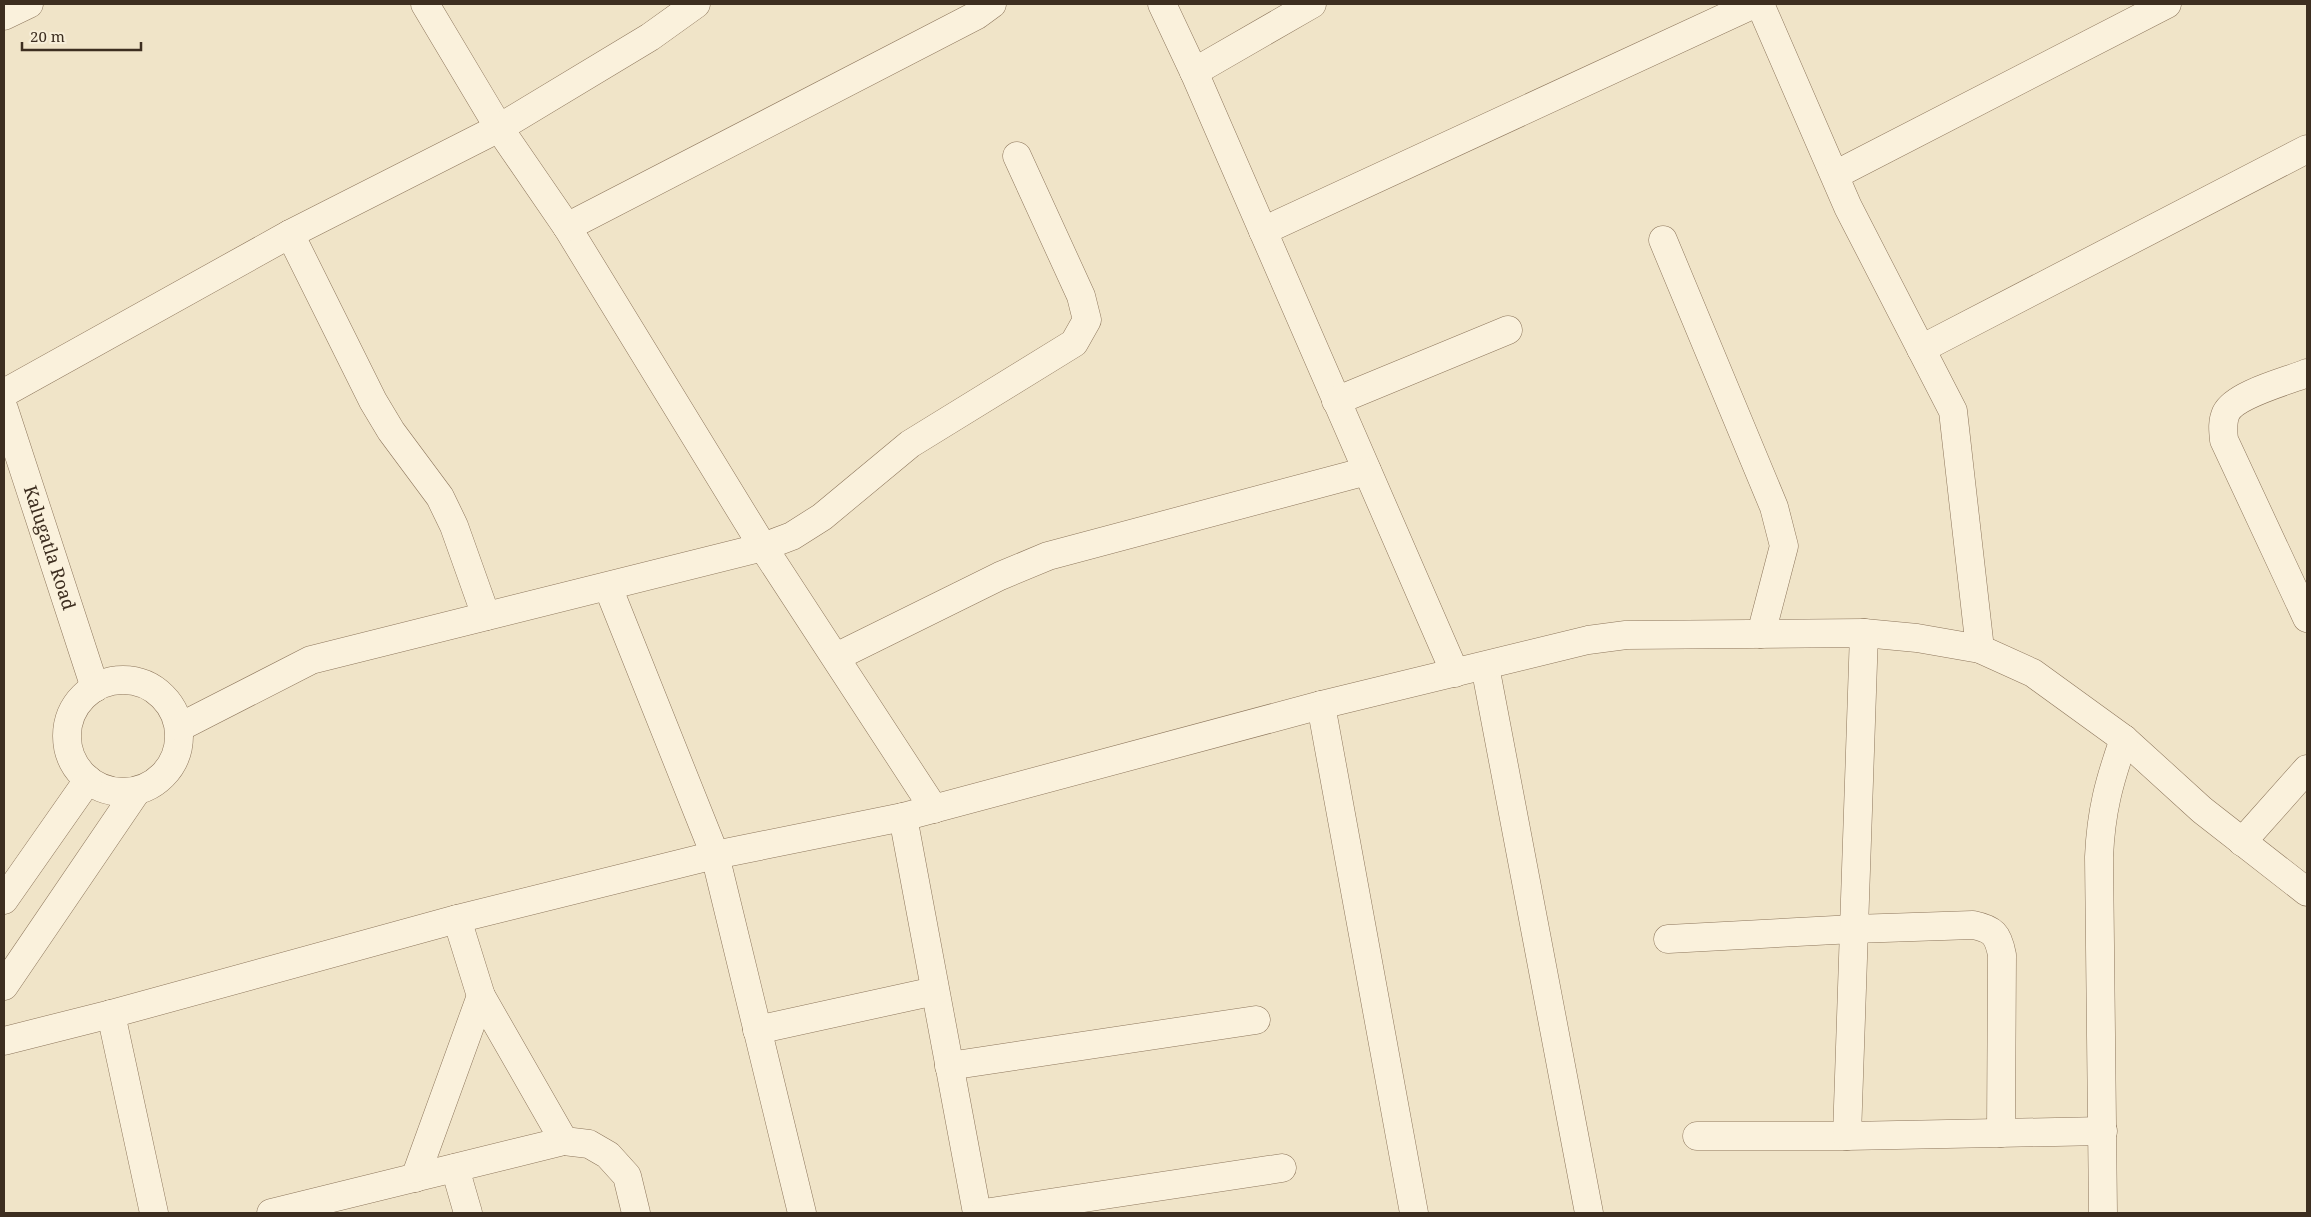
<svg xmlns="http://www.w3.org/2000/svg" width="2311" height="1217" font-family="'Noto Serif',serif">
  <rect width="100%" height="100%" fill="#f0e4c8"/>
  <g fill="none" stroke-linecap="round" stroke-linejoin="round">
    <!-- minor casing -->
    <g stroke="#8d765c" stroke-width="29">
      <g id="minor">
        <polyline points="425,4 499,128 567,227 763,547 934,809"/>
        <polyline points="1162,4 1194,72 1455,673"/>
        <polyline points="1760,4 1848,207 1953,411 1980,649"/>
        <polyline points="4,16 29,4"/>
        <polyline points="1194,72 1312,4"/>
        <polyline points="1835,175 2167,4"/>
        <polyline points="567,227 977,15 992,4"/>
        <polyline points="1263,231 1754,4"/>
        <polyline points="290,234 373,401 391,431 440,497 454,526 486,616"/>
        <polyline points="1663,240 1774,507 1784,546 1761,634"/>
        <polyline points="1921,349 2307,149"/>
        <path d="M2307,373C2288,381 2235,394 2226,413C2222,422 2223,430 2224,440L2307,618"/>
        <polyline points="4,393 290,234 499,128 650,37 696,4"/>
        <polyline points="1336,401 1508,330"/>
        <path id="s1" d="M4,409L95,688"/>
        <polyline points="608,587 715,855 802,1213"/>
        <polyline points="836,657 1000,576 1048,556 1367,471"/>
        <polyline points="1485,666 1589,1213"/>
        <circle cx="123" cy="736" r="56"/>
        <polyline points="1321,705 1414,1213"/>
        <polyline points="180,727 311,660 763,547 792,536 822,517 910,444 1074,343 1087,320 1081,296 1017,156"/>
        <polyline points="903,817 977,1213"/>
        <polyline points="2242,842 2307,769"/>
        <polyline points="4,900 88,780"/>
        <polyline points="457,919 481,996 564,1141"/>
        <path d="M1668,939L1854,929L1973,925C1993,929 1998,934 2002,955L2001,1133"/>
        <polyline points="4,986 136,792"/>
        <polyline points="111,1014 154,1213"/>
        <polyline points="757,1030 935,991"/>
        <polyline points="4,1041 111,1014 457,919 715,855 903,817 1321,705 1588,640 1626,635 1864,633 1917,638 1980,649 2033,673 2124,739 2202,810 2307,892"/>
        <polyline points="949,1066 1256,1020"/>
        <polyline points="1697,1136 1847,1136 2103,1131"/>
        <polyline points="1847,1136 1864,633"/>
        <polyline points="455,1168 468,1213"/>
        <polyline points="415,1178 481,996"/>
        <polyline points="271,1213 564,1141 589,1144 608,1155 627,1176 636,1213"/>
        <polyline points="984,1213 1282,1168"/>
        <path d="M2103,1213L2099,857C2101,811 2109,782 2124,739"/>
      </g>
    </g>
    <!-- minor -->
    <use href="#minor" stroke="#faf1dc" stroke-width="28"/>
  </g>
  <g text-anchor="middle" stroke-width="4" stroke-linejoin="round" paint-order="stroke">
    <!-- street labels -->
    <g font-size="18" fill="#3d2e20" stroke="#f7eed8">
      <text dy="6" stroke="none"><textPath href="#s1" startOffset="146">Kalugatla Road</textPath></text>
    </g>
  </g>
  <!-- border -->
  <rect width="2311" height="1217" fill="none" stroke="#3d2e20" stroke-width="10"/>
  <!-- scale -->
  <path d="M22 42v8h119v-8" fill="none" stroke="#3d2e20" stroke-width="2.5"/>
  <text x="30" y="42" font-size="15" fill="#3d2e20" stroke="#f7eed8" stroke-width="4" paint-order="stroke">20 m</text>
</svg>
